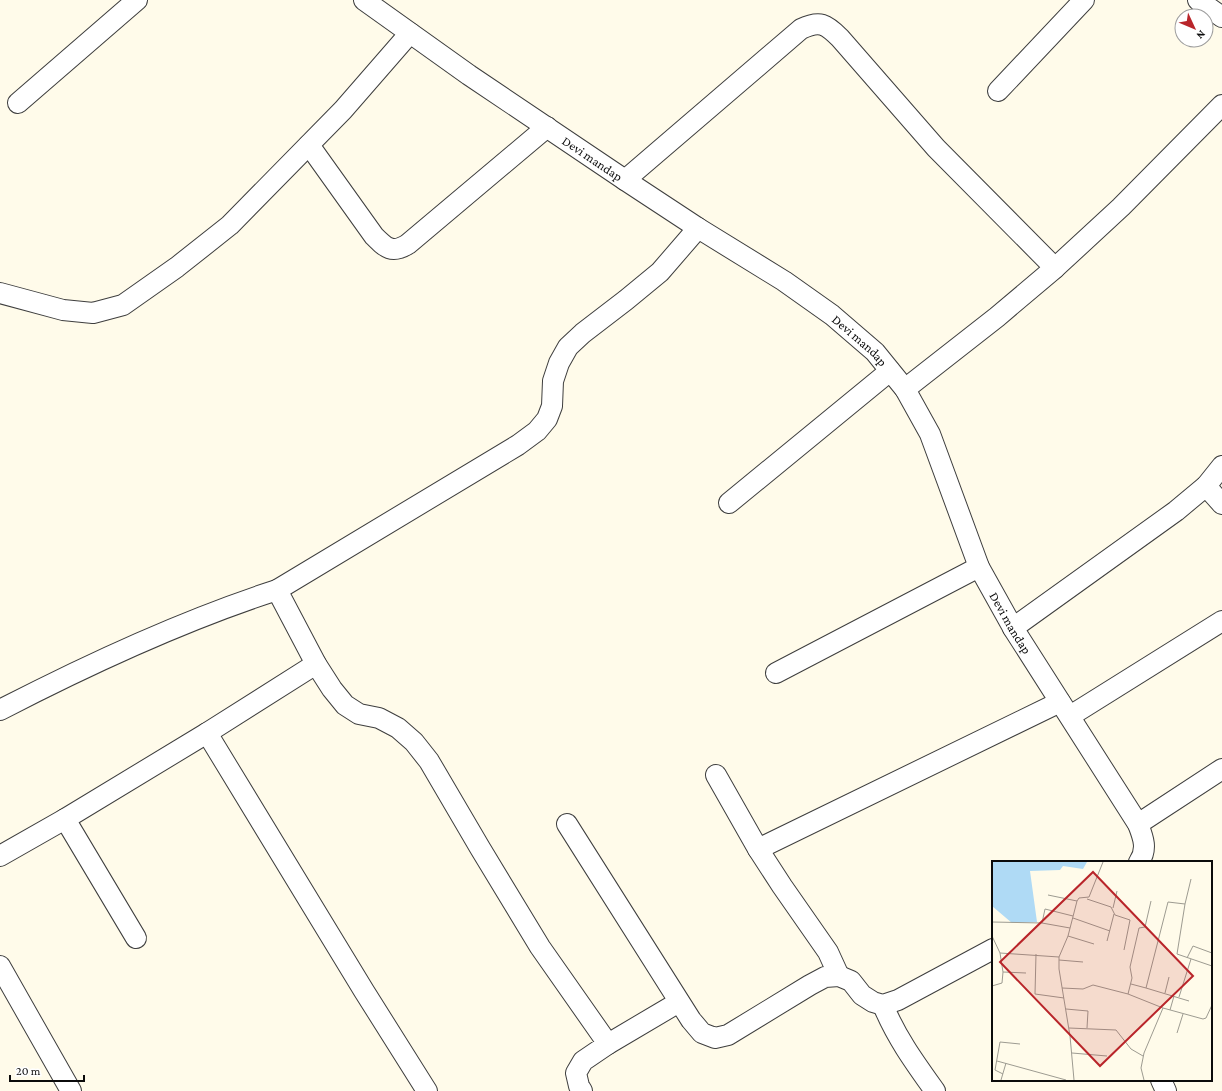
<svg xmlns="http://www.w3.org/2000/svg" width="1222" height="1091" font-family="'Crimson Pro',serif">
  <rect width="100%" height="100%" fill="#fffbea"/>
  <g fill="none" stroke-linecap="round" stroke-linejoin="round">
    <!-- street casing -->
    <g stroke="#3e3e3e" stroke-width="22">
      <g id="street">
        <path id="s1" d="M364,0L469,75L625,180L698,228L784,281L832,315L875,352L905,389L930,434L979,567L1013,628L1138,824C1143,837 1148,849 1139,862"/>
        <polyline points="1198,0 1222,17"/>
        <polyline points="998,91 1084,0"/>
        <polyline points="18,103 137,0"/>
        <path d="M309,145L374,236C386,248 392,254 408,244L547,127"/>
        <path d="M625,180L801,29C820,20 826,24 840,38L936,148L1055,268"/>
        <polyline points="0,293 63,310 93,313 123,305 177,267 230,225 343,110 410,33"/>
        <polyline points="905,389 997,317 1055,268 1121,207 1222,105"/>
        <polyline points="1206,486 1222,504"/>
        <polyline points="729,503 890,371"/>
        <polyline points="1013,628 1176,511 1206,486 1222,466"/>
        <polyline points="316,664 207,733 364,991 427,1091"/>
        <polyline points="776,673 979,567"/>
        <path d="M0,710C89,664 181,621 277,590"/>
        <polyline points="1070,716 1222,621"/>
        <polyline points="716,775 758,849 782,886 828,952 839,976"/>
        <polyline points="65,819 136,938"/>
        <polyline points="567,824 691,1020 702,1033 715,1038 728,1035 810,985 825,977 839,976 851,981 862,995 873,1002 883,1005 898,1000 993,949"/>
        <polyline points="1138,824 1222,769"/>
        <polyline points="758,849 1060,702"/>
        <polyline points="0,856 65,819 207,733"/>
        <polyline points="0,966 71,1091"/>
        <path d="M883,1005C896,1037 915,1063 935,1091"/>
        <polyline points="608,1044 679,1002"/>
        <polyline points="1161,1080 1166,1091"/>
        <polyline points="582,1091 579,1086 576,1073 583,1061 608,1044 540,947 480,848 429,761 414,742 398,728 379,718 359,714 345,705 332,689 316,664 277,590 518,445 537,431 547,419 552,406 553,381 559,363 568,347 583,333 626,300 660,272 698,228"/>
      </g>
    </g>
    <!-- street -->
    <use href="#street" stroke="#fff" stroke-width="20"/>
  </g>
  <g text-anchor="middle" stroke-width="4" stroke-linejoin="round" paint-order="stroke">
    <!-- street labels -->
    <g font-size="13" fill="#0b0b0b" stroke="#fff">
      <text dy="5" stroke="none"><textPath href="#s1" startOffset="278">Devi mandap</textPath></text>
      <text dy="5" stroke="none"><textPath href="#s1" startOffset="602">Devi mandap</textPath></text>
      <text dy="5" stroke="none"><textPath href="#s1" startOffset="926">Devi mandap</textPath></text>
    </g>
  </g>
  <!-- overview -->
  <g transform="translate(992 861)">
    <rect width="220" height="220" fill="#fffbea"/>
    <path d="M0,1H95L91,8L71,5L68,9L38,10L45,61L20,62L0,45Z" fill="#afdaf5"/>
    <path fill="none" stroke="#9d9b91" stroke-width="1" d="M56,34L85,40M95,38L119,46L123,54L138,59L132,89M193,43L185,93L220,105M121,47L125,30M81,57L118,70M0,61L50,62L78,67M50,62L53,48L81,55M0,75L8,92L11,111L34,112M76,75L102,83M115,80L122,53M8,92L67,96M44,93L43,133L72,137M195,97L201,85L220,92M67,99L91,101M139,123L154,127L176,41L193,43L199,18M0,125L10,122L11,111M70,127L91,128L101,124L136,133L140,117L138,106L147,67L153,66L159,40M154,127L197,140M173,132L177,116M136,133L171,147L211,158L214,157L220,144M187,136L199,98M74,148L96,150L95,167M178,149L182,135M77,167L124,169L139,188L151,195M185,172L191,153M80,192L115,195M5,200L74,219M11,213L3,209L8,181L28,183M9,219L14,202M82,219L78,175L67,108V96L76,75L85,40L87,37L97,36L111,1M152,219L149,207L152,192L171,147"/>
    <path fill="#b9252a" fill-opacity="0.15" stroke="#b9252a" stroke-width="2" d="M101,11L201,115L108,205L8,101Z"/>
    <rect width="220" height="220" fill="none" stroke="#0b0b0b" stroke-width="2"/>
  </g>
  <!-- north arrow -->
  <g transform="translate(1194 28) rotate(134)"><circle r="19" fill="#ffffff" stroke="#9d9d9d"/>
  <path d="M0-3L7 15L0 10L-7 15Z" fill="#b9252a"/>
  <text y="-6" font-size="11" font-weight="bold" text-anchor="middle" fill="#0b0b0b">N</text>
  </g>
  <!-- scale -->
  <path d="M10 1075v6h74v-6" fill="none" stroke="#0b0b0b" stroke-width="2"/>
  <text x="16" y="1075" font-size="12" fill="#0b0b0b" stroke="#ffffff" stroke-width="3" paint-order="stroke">20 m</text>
</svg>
